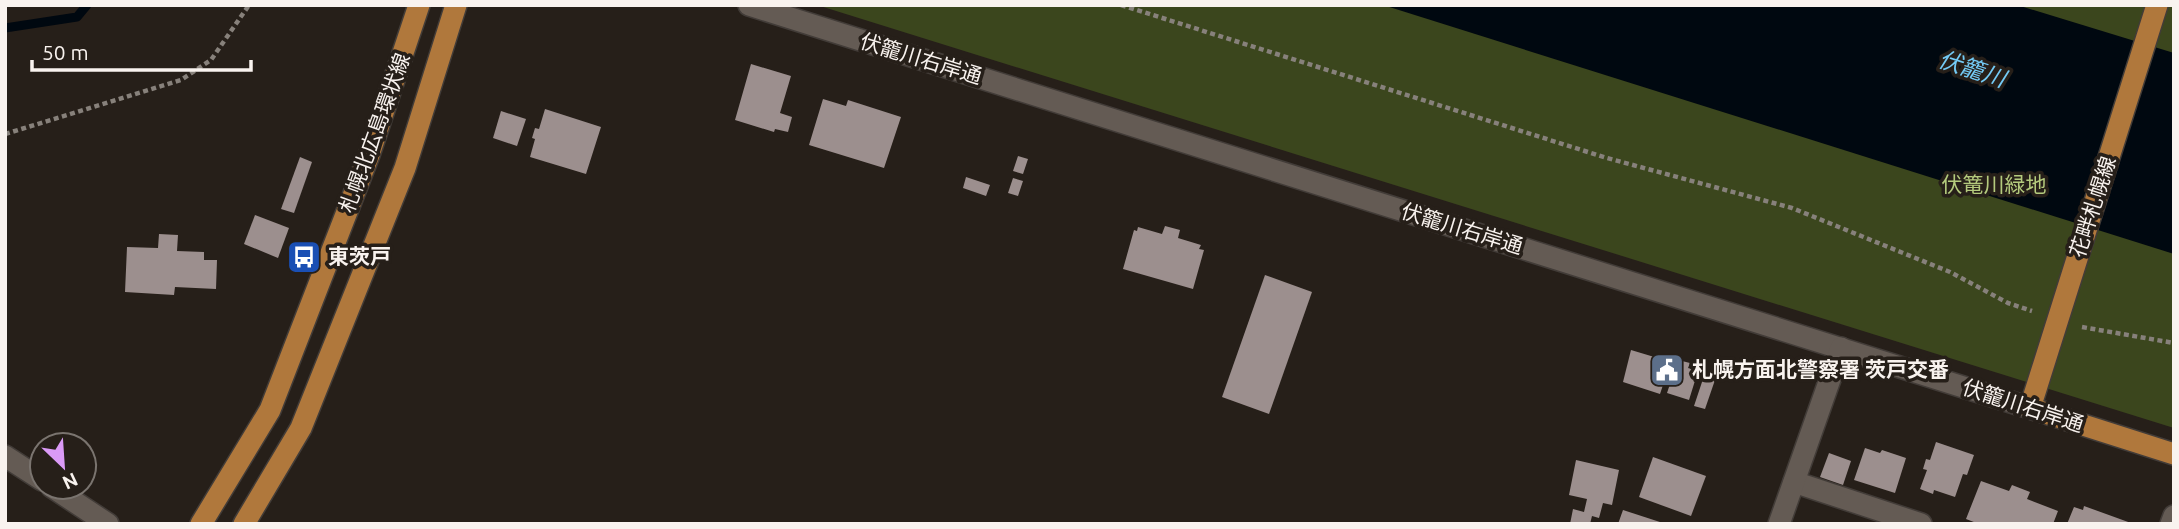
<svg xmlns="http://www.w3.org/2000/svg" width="2179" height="529" font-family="Ubuntu,'Noto Sans JP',sans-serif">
  <rect width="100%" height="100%" fill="#261f19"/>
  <!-- green -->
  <polygon fill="#3b461d" points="817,5 2174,5 2174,428"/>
  <!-- water -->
  <polygon fill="#000810" points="1383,5 2017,5 2174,53 2174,254"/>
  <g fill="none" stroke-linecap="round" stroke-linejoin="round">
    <!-- stream -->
    <polyline stroke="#000810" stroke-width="9" points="5,28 77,17 87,5"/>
  </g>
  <!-- building -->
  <g fill="#9c8f8e">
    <polygon points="751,64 791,76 780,113 792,117 788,132 775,129 774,132 735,120"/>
    <polygon points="823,99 846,106 848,100 901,117 884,168 809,145"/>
    <polygon points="545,109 601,127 586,174 530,157 535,139 532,138 535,128 539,129"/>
    <polygon points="501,111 526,119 517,146 493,138"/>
    <polygon points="1018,156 1028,159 1023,174 1013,171"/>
    <polygon points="300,157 312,162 294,213 281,209"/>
    <polygon points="966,177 990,185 986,196 963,188"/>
    <polygon points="1013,178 1023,181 1018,196 1008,193"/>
    <polygon points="255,215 289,228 278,258 244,244"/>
    <polygon points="1165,226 1180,230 1178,238 1201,245 1199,249 1204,250 1193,289 1123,269 1134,230 1137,231 1138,227 1162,234"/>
    <polygon points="159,234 178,235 177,251 204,252 204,260 217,260 216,289 175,287 174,295 125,292 127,247 158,248"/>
    <polygon points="1265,275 1312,292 1269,414 1222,397"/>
    <polygon points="1631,350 1681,365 1682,361 1690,363 1688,368 1698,371 1689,400 1667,393 1670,384 1664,382 1660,394 1623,382"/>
    <polygon points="1704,376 1715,380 1705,409 1694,406"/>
    <polygon points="1936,442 1974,455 1967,475 1963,474 1955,497 1934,490 1933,494 1920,489 1927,470 1923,469 1926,459 1930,460"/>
    <polygon points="1865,448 1880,453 1882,450 1906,458 1895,493 1854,480"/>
    <polygon points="1829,453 1851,461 1843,485 1820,477"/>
    <polygon points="1653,457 1706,476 1691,516 1639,497"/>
    <polygon points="1576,460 1619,470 1612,505 1603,503 1599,518 1592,516 1590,524 1570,524 1573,509 1584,512 1587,499 1569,495"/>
    <polygon points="1981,481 2009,491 2012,485 2030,492 2027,499 2058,511 2053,524 1979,524 1966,519"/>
    <polygon points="2084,506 2131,523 2131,524 2067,524 2074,507 2083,510"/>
    <polygon points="1623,510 1663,523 1663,524 1618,524"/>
  </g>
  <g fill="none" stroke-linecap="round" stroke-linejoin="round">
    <!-- minor casing -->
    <g stroke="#423c38" stroke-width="24">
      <g id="minor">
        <polyline points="749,5 2030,408"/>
        <polyline points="5,456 42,480"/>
        <polyline points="1794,482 1921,524"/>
        <polyline points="52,487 108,524"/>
        <polyline points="1779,524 1841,348"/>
        <polyline points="2171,524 2174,516"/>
      </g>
    </g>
    <!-- major casing -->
    <g stroke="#423c38" stroke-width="24">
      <g id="major">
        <polyline points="2157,5 2030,408 2174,454"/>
        <polyline points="201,524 270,410 369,155 419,5"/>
        <polyline points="244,524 301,428 405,168 456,5"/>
      </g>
    </g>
    <!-- path -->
    <g stroke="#87817b" stroke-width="4.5" stroke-dasharray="5 3.5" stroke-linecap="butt">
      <polyline points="1121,5 1607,158 1792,208 1950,272 2008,303 2032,311"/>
      <polyline points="5,134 181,80 211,60 249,5"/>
      <polyline points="2082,327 2174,343"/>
    </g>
    <!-- minor -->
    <use href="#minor" stroke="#645b54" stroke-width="21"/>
    <!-- major -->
    <use href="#major" stroke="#b0783c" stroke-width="21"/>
  </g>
  <!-- icons -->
  <defs>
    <g id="bus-square" transform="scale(1.75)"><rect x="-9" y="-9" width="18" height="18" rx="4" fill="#1a4fb4" stroke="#261f19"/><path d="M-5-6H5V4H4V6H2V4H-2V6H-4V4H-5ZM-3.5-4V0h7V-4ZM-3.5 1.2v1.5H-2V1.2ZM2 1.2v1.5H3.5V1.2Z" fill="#fff"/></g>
    <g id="civic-square" transform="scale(1.75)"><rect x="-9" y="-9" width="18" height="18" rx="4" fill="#5c6f8a" stroke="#261f19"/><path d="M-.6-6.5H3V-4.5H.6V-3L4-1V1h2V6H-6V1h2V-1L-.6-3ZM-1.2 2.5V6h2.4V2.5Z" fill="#fff"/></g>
  </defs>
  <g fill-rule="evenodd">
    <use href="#bus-square" x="304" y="257"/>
    <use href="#civic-square" x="1667" y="370"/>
  </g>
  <g text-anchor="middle" stroke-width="7" stroke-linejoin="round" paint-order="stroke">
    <!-- street labels -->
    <g font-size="21" fill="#f9f3ef" stroke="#261f19">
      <text transform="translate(921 59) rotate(17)" y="7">伏籠川右岸通</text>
      <text transform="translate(375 133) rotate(-70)" y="7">札幌北広島環状線</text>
      <text transform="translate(2093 207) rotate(-72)" y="7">花畔札幌線</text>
      <text transform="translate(1462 229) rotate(17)" y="7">伏籠川右岸通</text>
      <text transform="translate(2023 406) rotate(18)" y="7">伏籠川右岸通</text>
    </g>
    <!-- park labels -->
    <g font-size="21" fill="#b4ca7d" stroke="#261f19">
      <text x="1994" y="192">伏篭川緑地</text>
    </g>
    <!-- poi labels -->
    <g font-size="21" font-weight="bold" fill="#f9f3ef" stroke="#261f19" text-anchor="start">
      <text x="328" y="264">東茨戸</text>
      <text x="1692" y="377">札幌方面北警察署 茨戸交番</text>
    </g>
    <!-- water labels -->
    <g font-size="23" font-style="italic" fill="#74cbf6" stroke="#261f19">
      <text transform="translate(1972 69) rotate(18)" y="8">伏籠川</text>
    </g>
  </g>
  <!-- border -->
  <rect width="2179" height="529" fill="none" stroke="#f9f3ef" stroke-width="14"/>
  <!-- north arrow -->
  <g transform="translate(63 466) rotate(155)"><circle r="33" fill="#261f19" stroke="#7a746f" stroke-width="2"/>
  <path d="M0-5L12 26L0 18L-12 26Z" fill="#da9af6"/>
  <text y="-10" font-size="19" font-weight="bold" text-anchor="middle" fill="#f9f3ef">N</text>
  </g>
  <!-- scale -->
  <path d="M32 60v10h219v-10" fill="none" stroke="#f9f3ef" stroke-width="3.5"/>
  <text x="42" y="60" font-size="21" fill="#f9f3ef" stroke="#261f19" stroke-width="5" paint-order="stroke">50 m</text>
</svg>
